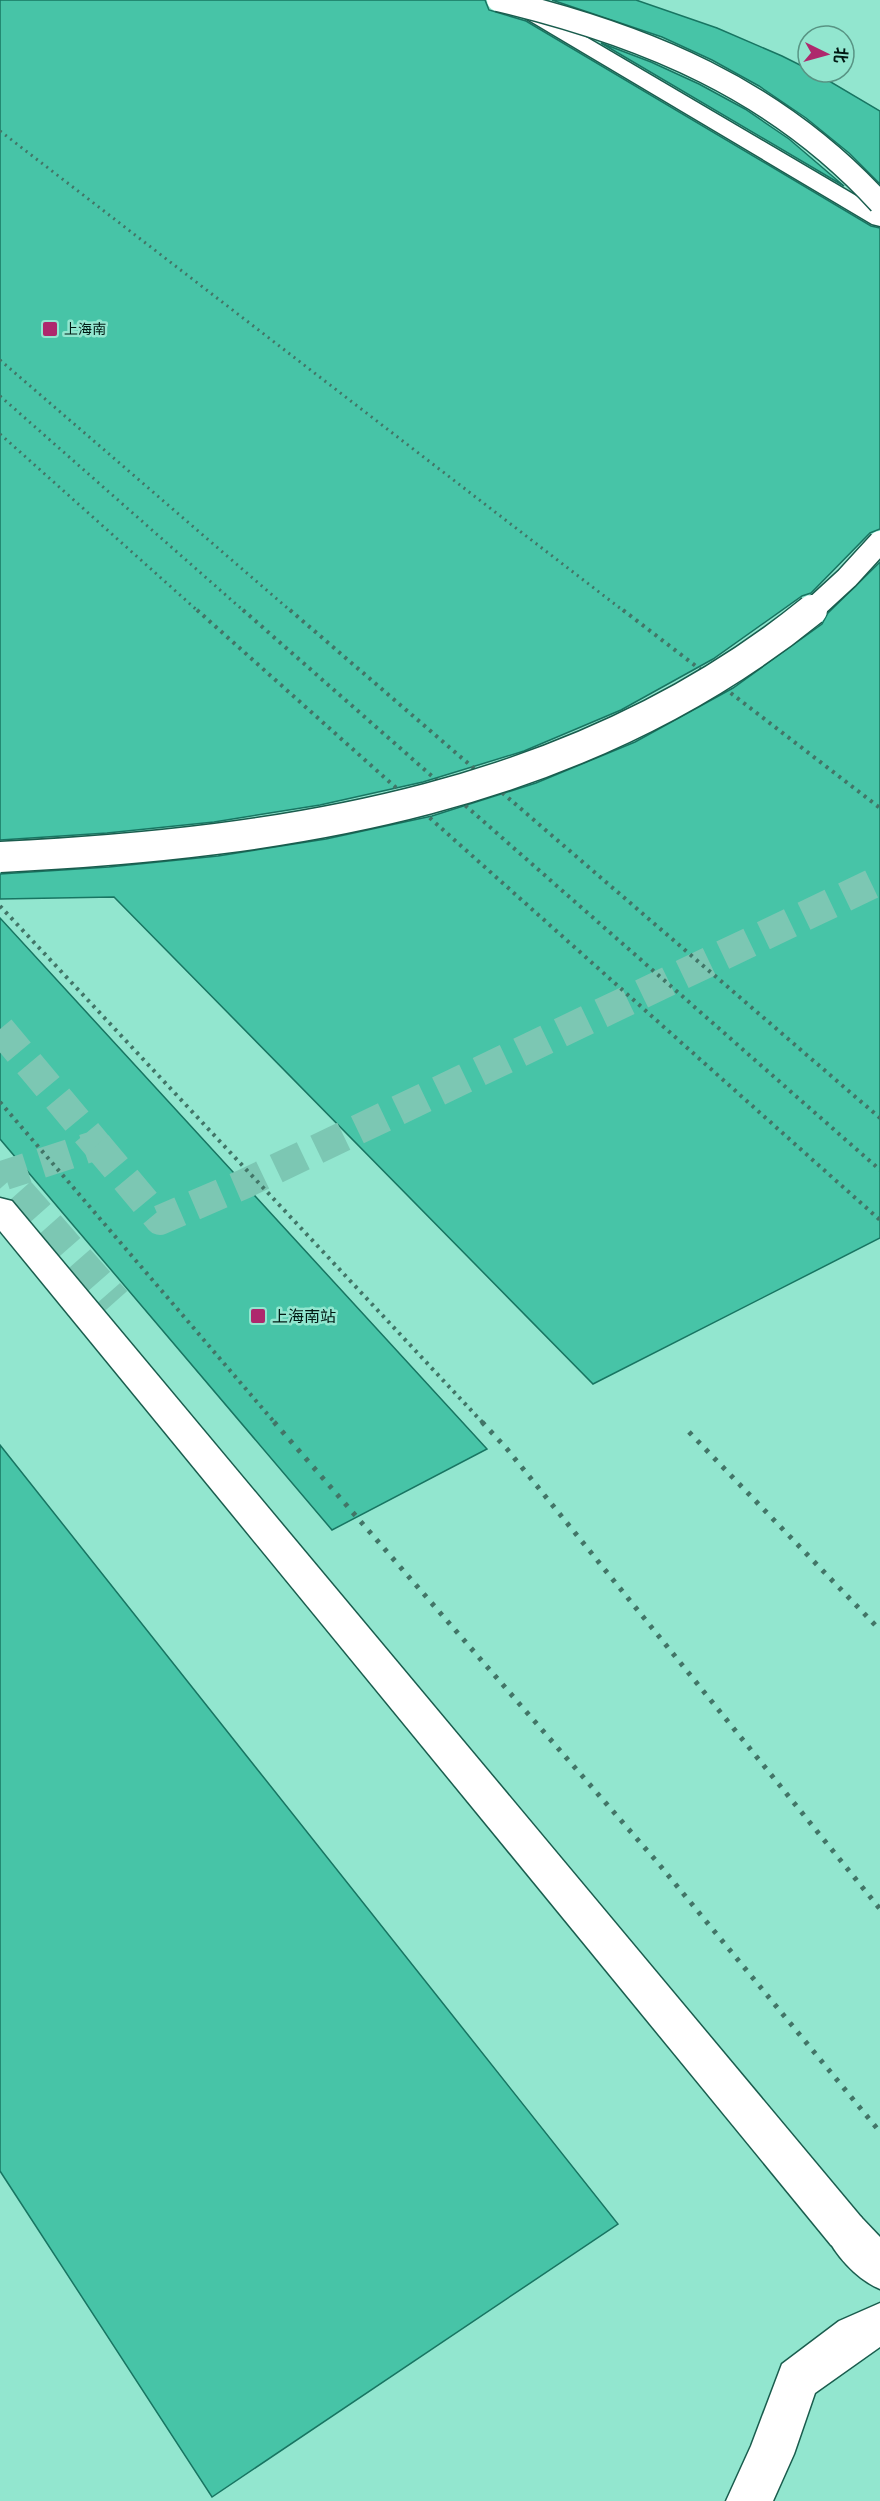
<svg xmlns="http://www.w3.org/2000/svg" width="880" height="2501" font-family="Quicksand,'Noto Sans SC',sans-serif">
  <rect width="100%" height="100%" fill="#92e6cf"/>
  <!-- building -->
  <g fill="#47c4a7" stroke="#187562" stroke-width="1.5">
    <polygon points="0,0 485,0 489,10 526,21 871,226 880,228 880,529 870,533 811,593 802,596 713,659 621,710 524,751 423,782 320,805 214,822 107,833 0,840"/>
    <polygon points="552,0 636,0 717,28 782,56 808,69 808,72 814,72 880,111 880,184 849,153 806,118 759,86 712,60 662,37"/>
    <polygon points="601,43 651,62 699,84 745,109 789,139 844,186"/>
    <polygon points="880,562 880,1238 593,1384 114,897 0,899 0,874 109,867 218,856 326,839 432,816 536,783 635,742 733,688 822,624 828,613"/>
    <polygon points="0,918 244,1184 487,1449 332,1530 0,1139"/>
    <polygon points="0,1445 618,2224 212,2497 0,2171"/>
  </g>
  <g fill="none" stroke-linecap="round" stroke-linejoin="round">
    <!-- minor-tunnel -->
    <g stroke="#7cc7b3" stroke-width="30" stroke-dasharray="30 15" stroke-linecap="butt">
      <polyline points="0,1029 97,1145 5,1175 116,1301"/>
      <polyline points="97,1145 160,1220 244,1184 880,880"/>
    </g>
    <!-- minor casing -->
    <g stroke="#1a5d4e" stroke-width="3">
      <g id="minor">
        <polygon points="504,0 523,0 880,210 880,226 872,224 505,6 502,2"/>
        <path d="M846,2211L861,2217L880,2237V2289C856,2279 835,2255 824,2231L831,2217Z"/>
        <polygon points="880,2303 880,2347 815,2393 794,2454 773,2501 726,2501 751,2446 782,2364 839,2321"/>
      </g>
    </g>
    <!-- major casing -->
    <g stroke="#1a5d4e" stroke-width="3">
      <polygon id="major" points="0,1198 12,1201 861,2217 868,2231 861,2245 846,2251 831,2245 0,1231"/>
    </g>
    <!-- minor -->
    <use href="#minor" fill="#fff" fill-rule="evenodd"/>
    <!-- major -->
    <use href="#major" fill="#fff" fill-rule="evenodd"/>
    <!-- rail-far2 -->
    <g stroke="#427567" stroke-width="3" stroke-dasharray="2 4.5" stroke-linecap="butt">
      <polyline points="0,131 625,612"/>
      <polyline points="0,360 292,612"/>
      <polyline points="0,396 245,612"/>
      <polyline points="0,434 199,612"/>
    </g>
    <!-- rail-far1 -->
    <g stroke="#427567" stroke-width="4" stroke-dasharray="3 5" stroke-linecap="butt">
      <polyline points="197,610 880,1220"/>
      <polyline points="243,610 880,1170"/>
      <polyline points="290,610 880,1118"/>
      <polyline points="623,610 880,808"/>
      <polyline points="0,906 483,1423"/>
      <polyline points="0,1102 275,1423"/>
    </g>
    <!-- rail -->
    <g stroke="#427567" stroke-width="5" stroke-dasharray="4 8" stroke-linecap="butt">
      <polyline points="274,1422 658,1863 880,2132"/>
      <polyline points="482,1422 507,1449 880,1909"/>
      <polyline points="689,1432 880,1630"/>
    </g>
    <!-- major-bridge-far1 casing -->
    <g stroke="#1a5d4e" stroke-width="25" stroke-linecap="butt">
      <g id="major-bridge-far1">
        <path d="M498,0C645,35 776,89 880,203"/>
        <polyline points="810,612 847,578 880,542"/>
      </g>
    </g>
    <!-- major-bridge casing -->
    <g stroke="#1a5d4e" stroke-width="33" stroke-linecap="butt">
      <path id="major-bridge" d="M0,857C289,843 581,798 812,610"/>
    </g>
    <!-- major-bridge-far1 -->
    <use href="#major-bridge-far1" stroke="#fff" stroke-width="22"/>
    <!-- major-bridge -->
    <use href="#major-bridge" stroke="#fff" stroke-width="30"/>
  </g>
  <!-- markers -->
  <g fill="#ae286d" stroke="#92e6cf" stroke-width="2">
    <rect x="42" y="321" width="16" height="16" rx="3"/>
    <rect x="250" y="1308" width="16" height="16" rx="3"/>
  </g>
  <g text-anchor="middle" stroke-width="5" stroke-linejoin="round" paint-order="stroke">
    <!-- far-poi labels -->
    <g font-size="14" fill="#011913" stroke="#92e6cf" text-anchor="start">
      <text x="64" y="334">上海南</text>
    </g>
    <!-- poi labels -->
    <g font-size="16" fill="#011913" stroke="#92e6cf" text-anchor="start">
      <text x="272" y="1322">上海南站</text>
    </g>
  </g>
  <!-- north arrow -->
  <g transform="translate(826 54) rotate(95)"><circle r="28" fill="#92e6cf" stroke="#589484" stroke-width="1.5"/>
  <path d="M0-4.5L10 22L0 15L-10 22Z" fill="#ae286d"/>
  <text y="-9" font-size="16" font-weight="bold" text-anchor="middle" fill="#011913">北</text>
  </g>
</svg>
